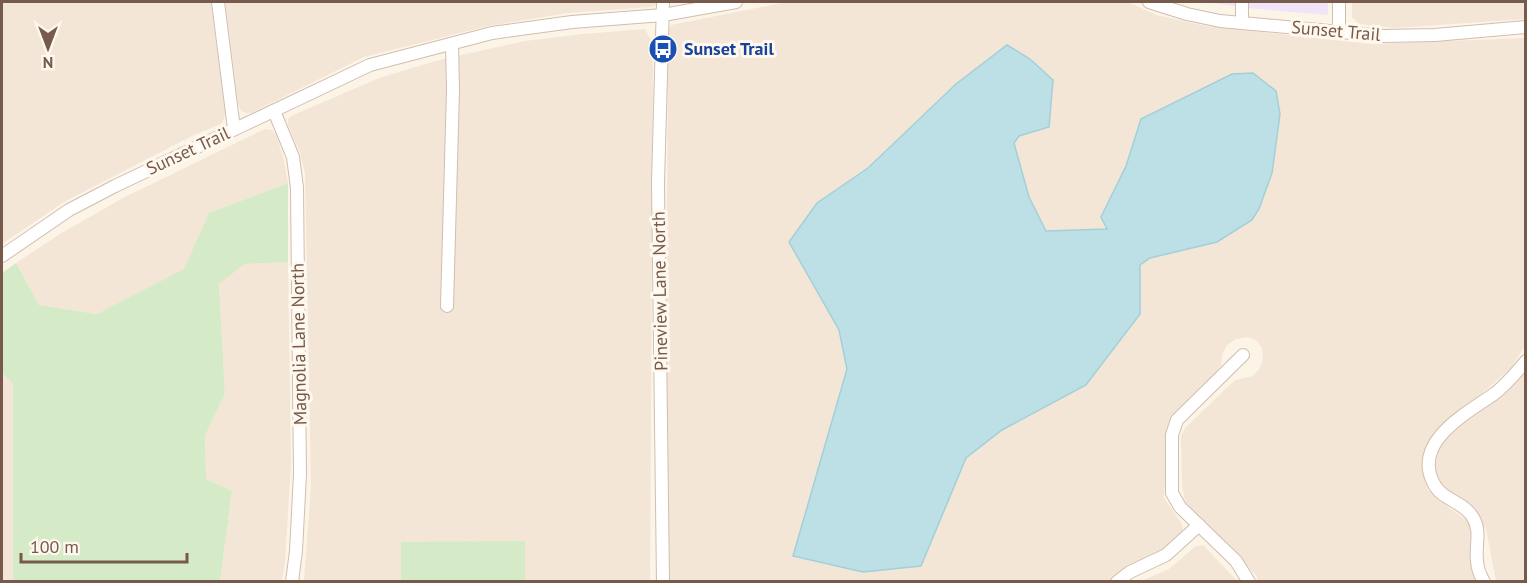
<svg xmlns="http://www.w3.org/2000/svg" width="1527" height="583" font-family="'PT Sans',sans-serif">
  <rect width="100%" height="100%" fill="#fcf4e7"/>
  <!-- residential -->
  <g fill="#f4e6d6">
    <polygon points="2,2 211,2 225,112 224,119 221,124 194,135 64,202 2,244"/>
    <polygon points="225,2 659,2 653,7 567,13 488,26 364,57 251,113 246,113 241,111 238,103"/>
    <polygon points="787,2 1128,2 1156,15 1206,26 1372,44 1525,38 1525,346 1511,368 1442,428 1424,471 1428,490 1438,500 1466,520 1475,530 1488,581 1258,581 1256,575 1219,541 1185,502 1182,486 1181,436 1185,428 1235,380 1253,376 1260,368 1263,359 1262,348 1256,340 1248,337 1236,339 1227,345 1222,355 1221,365 1215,374 1169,422 1164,498 1182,524 1183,534 1164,556 1110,581 665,582 668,33 671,25"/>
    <polygon points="1352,2 1525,2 1525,19 1395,28 1359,24 1352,17"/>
    <polygon points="645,29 652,42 653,69 650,581 525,581 525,541 401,543 401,581 304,581 311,486 305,174 300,153 288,125 288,119 291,116 379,78 439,60 525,41 583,34"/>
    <polygon points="265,129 272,130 277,137 284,160 288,183 209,213 185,269 97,314 39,305 16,263 60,234 123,198"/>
    <polygon points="288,262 291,464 285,562 282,581 220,581 232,491 206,479 205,436 225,393 219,284 245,264"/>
    <polygon points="1525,368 1525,581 1496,581 1486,529 1479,519 1444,494 1432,469 1434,460 1442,440"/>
    <polygon points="2,373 13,384 13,581 2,581"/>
    <polygon points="1203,545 1237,581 1141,581 1169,569 1196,546"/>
  </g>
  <!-- education -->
  <polygon fill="#f1e4f9" points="1205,2 1328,2 1328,15 1248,8"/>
  <!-- green -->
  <g fill="#d5eac6">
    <polygon points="288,183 288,262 245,264 219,284 225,393 205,436 206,479 232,491 220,581 13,581 13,384 2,373 2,273 16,263 39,305 97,314 184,269 209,213"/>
    <polygon points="525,541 525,581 401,581 401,542"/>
  </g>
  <!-- water -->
  <polygon fill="#bce0e6" stroke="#a2d0d8" stroke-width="1.5" points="1007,45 1030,59 1053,80 1049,127 1019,136 1014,143 1029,197 1046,231 1107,229 1101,217 1126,166 1141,119 1232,74 1253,73 1276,91 1280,114 1272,173 1259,209 1252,220 1217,242 1150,258 1140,265 1140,314 1086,385 1002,430 966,458 921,566 863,572 793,556 847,369 839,330 789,242 817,203 868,168 956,84"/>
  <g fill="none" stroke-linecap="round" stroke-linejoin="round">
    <!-- minor casing -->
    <g stroke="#d0beb0" stroke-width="14">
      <g id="minor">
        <polyline points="218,2 234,129"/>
        <polyline points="1149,2 1187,14 1220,21 1384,36 1435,35 1526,27"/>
        <polyline points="1242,2 1242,23"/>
        <polyline points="1339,31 1339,2"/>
        <polyline points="274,111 293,157 297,188 300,474 296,551 292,582"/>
        <polyline points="2,256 69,210 115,186 370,65 492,33 572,22 663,15 736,2"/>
        <polyline points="447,306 453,90 452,44"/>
        <polyline points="1243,355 1177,420 1172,435 1172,493 1180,507 1236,561 1249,582"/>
        <polyline points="663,582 658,183 663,2"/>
        <polyline points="1117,582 1130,572 1166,555 1199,525"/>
        <path d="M1484,582C1480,575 1477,568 1477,560C1475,544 1482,531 1472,516C1462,501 1442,500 1434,484C1411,442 1467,413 1494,394C1506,385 1516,373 1526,361"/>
      </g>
    </g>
    <!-- minor -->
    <use href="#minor" stroke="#fff" stroke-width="12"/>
  </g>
  <!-- icons -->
  <defs>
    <g id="bus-disc" transform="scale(1.5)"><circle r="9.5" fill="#1a4fb4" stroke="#fff8ee"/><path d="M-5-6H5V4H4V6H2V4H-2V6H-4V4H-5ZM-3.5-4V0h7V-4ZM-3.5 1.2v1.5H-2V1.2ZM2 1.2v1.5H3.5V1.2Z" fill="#fff"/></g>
  </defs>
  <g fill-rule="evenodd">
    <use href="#bus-disc" x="663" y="49"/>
  </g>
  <g text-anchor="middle" stroke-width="6" stroke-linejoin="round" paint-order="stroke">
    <!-- street labels -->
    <g font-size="18" fill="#765a4c" stroke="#fff8ee">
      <text transform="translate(1336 31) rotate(5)" y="6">Sunset Trail</text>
      <text transform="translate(188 151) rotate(-25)" y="6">Sunset Trail</text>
      <text transform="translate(660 291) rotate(-91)" y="6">Pineview Lane North</text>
      <text transform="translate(299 344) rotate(-91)" y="6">Magnolia Lane North</text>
    </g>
    <!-- transit labels -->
    <g font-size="18" font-weight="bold" fill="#164399" stroke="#fff8ee" text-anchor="start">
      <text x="684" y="55">Sunset Trail</text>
    </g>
  </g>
  <!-- border -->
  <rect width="1527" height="583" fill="none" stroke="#765a4c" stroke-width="6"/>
  <!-- north arrow -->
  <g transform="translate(48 48) rotate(180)" stroke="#fff8ee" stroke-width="4.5" paint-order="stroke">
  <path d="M0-4.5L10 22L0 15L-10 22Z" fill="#765a4c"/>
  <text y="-9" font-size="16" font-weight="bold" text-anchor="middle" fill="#765a4c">N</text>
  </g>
  <!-- scale -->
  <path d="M21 553v9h166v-9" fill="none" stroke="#765a4c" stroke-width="3"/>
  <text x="30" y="553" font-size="18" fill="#765a4c" stroke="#fff8ee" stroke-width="4.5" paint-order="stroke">100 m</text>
</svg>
